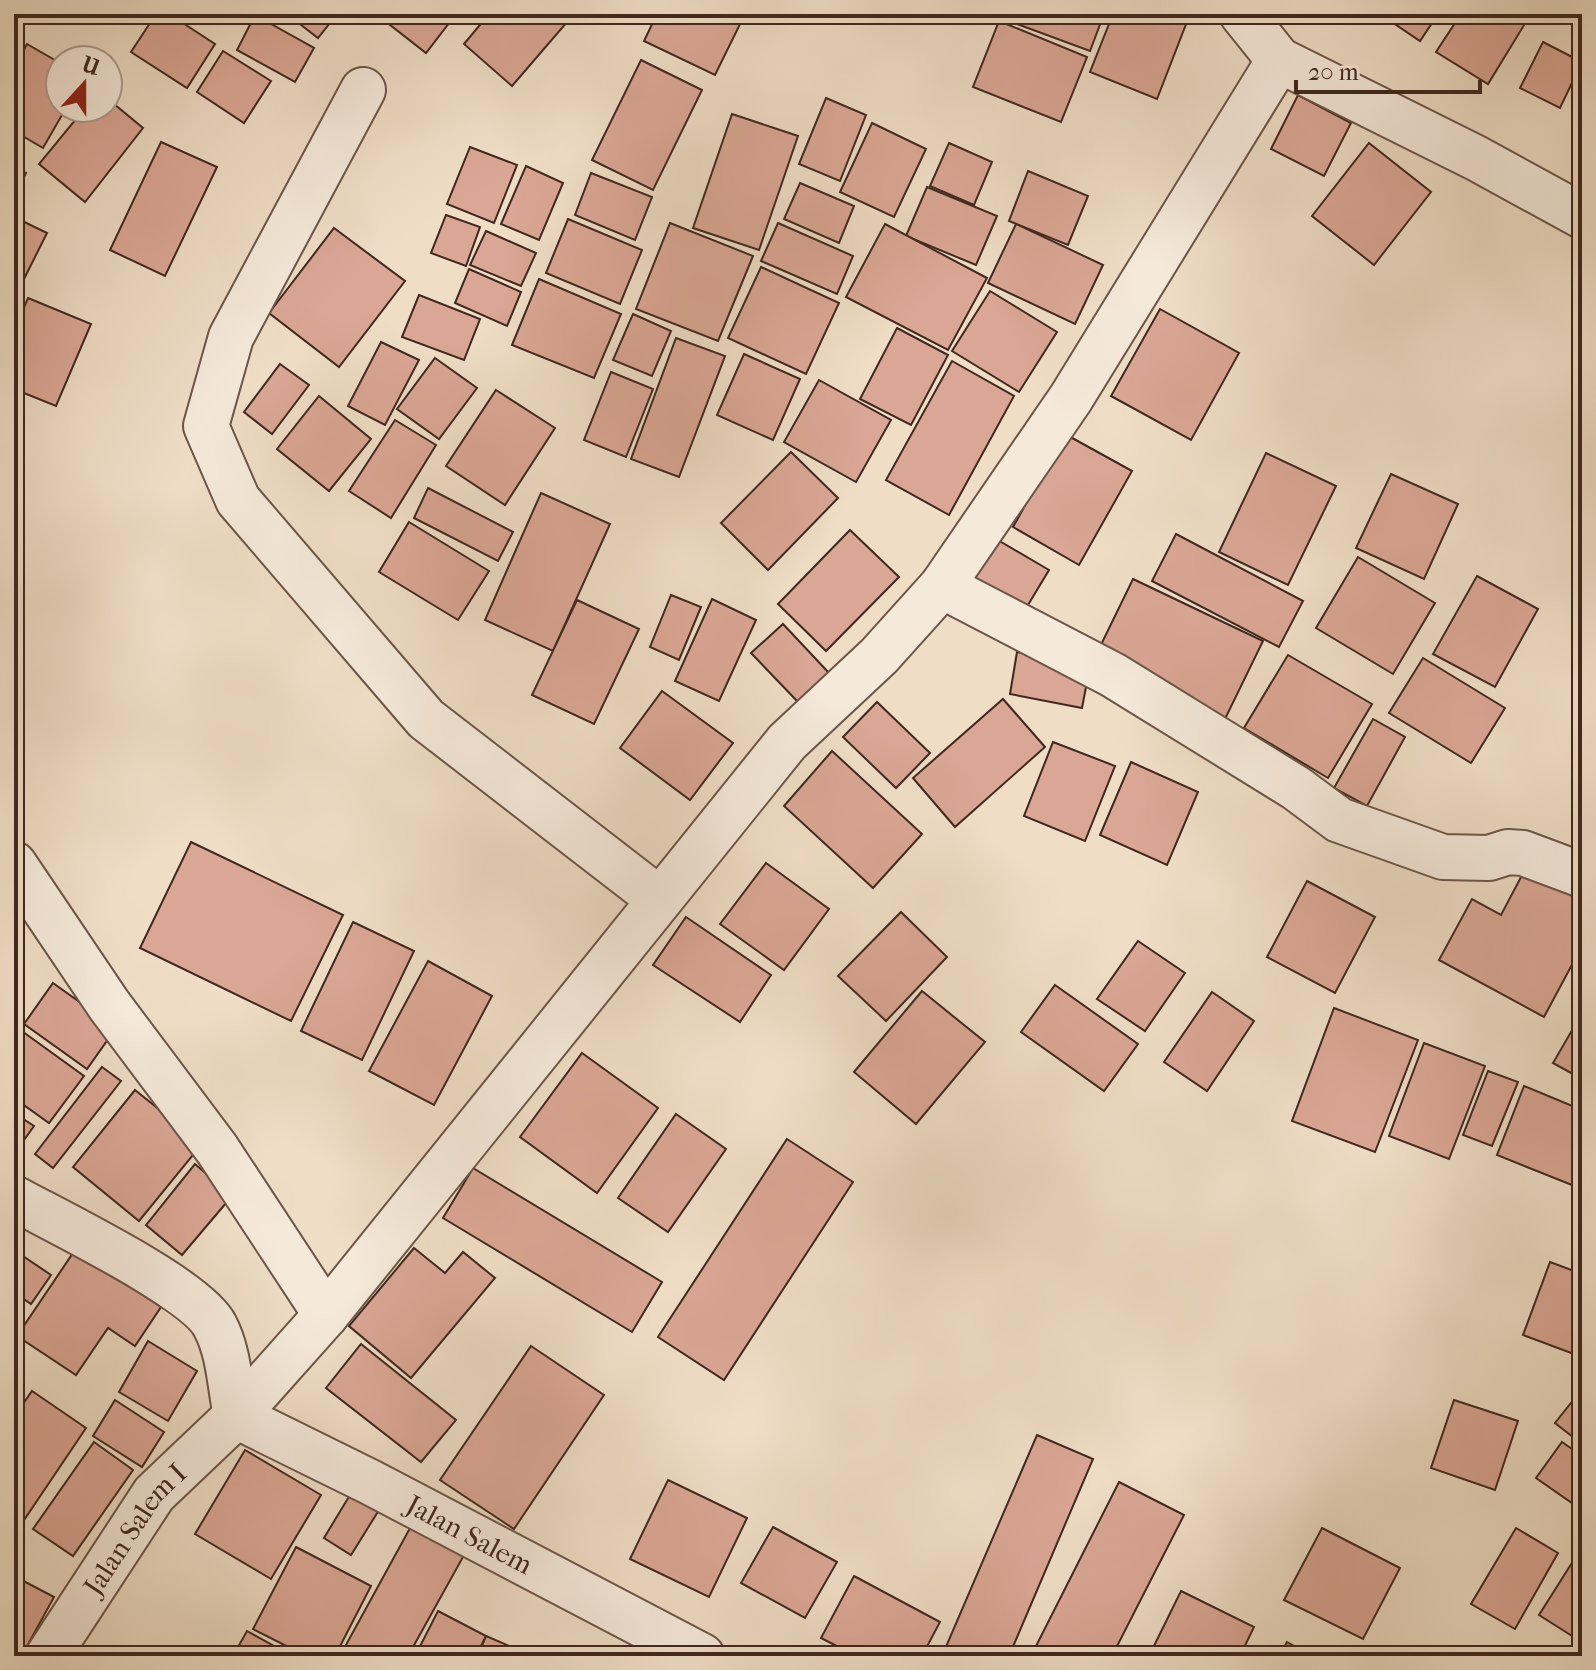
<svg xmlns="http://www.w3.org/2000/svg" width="1596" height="1670" font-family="'IM FELL French Canon',serif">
  <rect width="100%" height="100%" fill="#efddc6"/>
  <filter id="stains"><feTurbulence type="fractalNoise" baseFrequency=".0025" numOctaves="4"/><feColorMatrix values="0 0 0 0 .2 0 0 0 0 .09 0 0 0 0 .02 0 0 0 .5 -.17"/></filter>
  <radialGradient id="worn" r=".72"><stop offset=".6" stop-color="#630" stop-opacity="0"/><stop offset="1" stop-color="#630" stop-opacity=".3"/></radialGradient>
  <!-- building -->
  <g fill="#daa695" stroke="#40281e" stroke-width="2">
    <polygon points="156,14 169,14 215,44 187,88 131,52"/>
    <polygon points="287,14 337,14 318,38"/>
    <polygon points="376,14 456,14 426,53"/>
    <polygon points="489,14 574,14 512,86 464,44"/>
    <polygon points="657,14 745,14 715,75 644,41"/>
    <polygon points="1012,14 1104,14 1090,51 1009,21"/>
    <polygon points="1113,14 1190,14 1157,99 1090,72"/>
    <polygon points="1380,14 1438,14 1420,41"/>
    <polygon points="1461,14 1529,17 1488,84 1436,52"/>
    <polygon points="255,15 314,48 295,82 237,50"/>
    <polygon points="999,21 1087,57 1061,122 973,87"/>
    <polygon points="1543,42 1582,62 1560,108 1520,88"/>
    <polygon points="27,44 60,63 60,108 66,108 43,148 14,131 14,68"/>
    <polygon points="223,51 271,81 244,123 197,92"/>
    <polygon points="641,60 702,90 653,190 592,160"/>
    <polygon points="1298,95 1351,123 1324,176 1271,149"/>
    <polygon points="826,98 866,115 840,181 799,164"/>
    <polygon points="108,99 143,128 85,202 39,164 85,108 108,108"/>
    <polygon points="732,114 798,136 759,250 693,228"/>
    <polygon points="872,123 926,149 894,217 840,192"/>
    <polygon points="161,142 217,167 165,276 110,250"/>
    <polygon points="949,143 992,162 974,205 930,186"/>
    <polygon points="1369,143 1431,192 1374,265 1312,216"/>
    <polygon points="470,147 517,165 494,223 447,204"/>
    <polygon points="526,166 563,183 539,240 501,224"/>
    <polygon points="14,167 26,173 14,197"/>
    <polygon points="1028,171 1088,196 1068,245 1009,221"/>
    <polygon points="591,173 652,197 635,240 575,215"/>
    <polygon points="800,183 854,206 839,243 784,219"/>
    <polygon points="927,187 997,216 976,265 906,236"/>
    <polygon points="446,215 480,227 466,266 431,253"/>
    <polygon points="14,217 47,233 14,299"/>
    <polygon points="568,219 642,250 620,304 546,273"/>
    <polygon points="670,223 753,256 718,341 636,309"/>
    <polygon points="778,223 853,256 837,294 761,261"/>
    <polygon points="885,224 987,278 948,350 846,297"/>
    <polygon points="1016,224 1103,265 1075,324 988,283"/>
    <polygon points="334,228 405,281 339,367 269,313"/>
    <polygon points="486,231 536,253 521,286 470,265"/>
    <polygon points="761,267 839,303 806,374 728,338"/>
    <polygon points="469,269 521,292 507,326 455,303"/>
    <polygon points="539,279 621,314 594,378 512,345"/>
    <polygon points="990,291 1057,332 1019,392 952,351"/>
    <polygon points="419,295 480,319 464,360 402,337"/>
    <polygon points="28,298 91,324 56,406 14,389 14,331"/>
    <polygon points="1160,309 1239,353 1191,440 1111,396"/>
    <polygon points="633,314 671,331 652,376 613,360"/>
    <polygon points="897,328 948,355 911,425 860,399"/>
    <polygon points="676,338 725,356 679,477 631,459"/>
    <polygon points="381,342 419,360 385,425 348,406"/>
    <polygon points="744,354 800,379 773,440 717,415"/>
    <polygon points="435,358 477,388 439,439 397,409"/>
    <polygon points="952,361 1014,396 949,515 886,480"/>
    <polygon points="280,364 309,385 272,434 244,412"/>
    <polygon points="611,372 653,389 626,457 584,440"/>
    <polygon points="819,380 891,420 856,482 784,442"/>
    <polygon points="496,390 555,428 505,505 446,466"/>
    <polygon points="319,396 371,439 329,491 277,449"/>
    <polygon points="395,420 436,445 391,518 349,491"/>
    <polygon points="1065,434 1132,471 1079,565 1013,527"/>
    <polygon points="791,452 838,498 768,570 721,523"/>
    <polygon points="1266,453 1336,486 1288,585 1219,552"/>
    <polygon points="1391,474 1458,504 1424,579 1356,548"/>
    <polygon points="428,488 513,532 498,561 414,518"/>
    <polygon points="541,493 610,524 553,651 485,620"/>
    <polygon points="409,522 489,571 458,620 379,572"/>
    <polygon points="850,530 899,577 826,651 778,604"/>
    <polygon points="1176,534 1303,601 1279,647 1152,581"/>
    <polygon points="991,536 1049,570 1022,615 965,582"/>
    <polygon points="1358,557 1435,603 1393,674 1316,628"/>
    <polygon points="1477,576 1538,609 1495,687 1433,654"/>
    <polygon points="1133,579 1263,641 1225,719 1095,657"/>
    <polygon points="671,595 701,607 679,660 650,647"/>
    <polygon points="712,599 756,620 719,701 675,681"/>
    <polygon points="577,600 639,629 594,724 532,695"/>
    <polygon points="783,624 829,673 798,702 751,653"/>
    <polygon points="1017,652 1090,666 1082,708 1010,694"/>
    <polygon points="1288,655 1372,704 1328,778 1244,728"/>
    <polygon points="1423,658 1505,708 1471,763 1389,713"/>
    <polygon points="662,691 733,743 690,800 620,748"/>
    <polygon points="1003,699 1045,747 955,827 913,778"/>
    <polygon points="877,702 930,753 896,788 843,737"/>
    <polygon points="1373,719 1405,737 1367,806 1334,788"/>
    <polygon points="1053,742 1115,766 1085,841 1024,816"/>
    <polygon points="832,751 922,834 873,888 784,806"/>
    <polygon points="1131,762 1198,792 1167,865 1100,835"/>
    <polygon points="191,842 343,915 291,1021 140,948"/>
    <polygon points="1529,862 1582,890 1582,946 1544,1017 1439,960 1472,899 1501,915"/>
    <polygon points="766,863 829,909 784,970 720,924"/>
    <polygon points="1307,881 1375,917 1335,993 1267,957"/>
    <polygon points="901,912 947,957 886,1021 838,976"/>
    <polygon points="686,917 771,975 740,1022 653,965"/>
    <polygon points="353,922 414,951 362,1060 301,1031"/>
    <polygon points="1138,941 1185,973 1145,1031 1097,999"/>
    <polygon points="428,961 492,996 434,1105 369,1071"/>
    <polygon points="53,983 116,1028 87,1069 24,1024"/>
    <polygon points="1055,985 1138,1044 1104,1091 1021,1032"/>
    <polygon points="922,991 985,1042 916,1124 854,1072"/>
    <polygon points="1212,992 1254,1021 1207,1091 1164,1062"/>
    <polygon points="1334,1008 1418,1040 1375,1152 1292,1121"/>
    <polygon points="1582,1013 1582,1079 1553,1063"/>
    <polygon points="19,1029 84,1076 49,1123 14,1098 14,1036"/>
    <polygon points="1424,1043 1485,1066 1449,1159 1389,1136"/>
    <polygon points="582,1053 658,1108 597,1193 520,1137"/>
    <polygon points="102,1067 121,1081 53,1168 35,1154"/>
    <polygon points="1488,1071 1518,1082 1492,1146 1463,1135"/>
    <polygon points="1524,1086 1582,1110 1582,1189 1497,1155"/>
    <polygon points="135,1090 202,1144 139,1221 73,1167"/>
    <polygon points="14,1113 34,1126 14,1154"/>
    <polygon points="676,1114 726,1149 668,1232 618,1198"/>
    <polygon points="787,1139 853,1182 724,1380 658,1337"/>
    <polygon points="195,1164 232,1196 182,1255 146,1225"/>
    <polygon points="473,1168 662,1282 632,1332 443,1218"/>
    <polygon points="414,1248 445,1273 463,1252 495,1278 411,1378 349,1326"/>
    <polygon points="14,1250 51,1275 31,1304 14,1292"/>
    <polygon points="75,1250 161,1307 135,1346 108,1328 76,1375 17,1336"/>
    <polygon points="1550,1262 1582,1274 1582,1357 1523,1335"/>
    <polygon points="148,1341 197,1371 168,1421 119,1392"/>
    <polygon points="361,1344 456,1420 421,1462 326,1388"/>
    <polygon points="531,1346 604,1395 514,1529 440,1480"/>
    <polygon points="1582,1389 1582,1444 1555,1423"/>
    <polygon points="32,1391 86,1428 14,1535 14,1417"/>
    <polygon points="115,1400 164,1432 142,1467 93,1436"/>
    <polygon points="1454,1400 1518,1421 1495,1490 1431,1468"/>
    <polygon points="1037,1435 1093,1459 1009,1656 942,1656"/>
    <polygon points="94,1442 133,1470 73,1556 33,1529"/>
    <polygon points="1562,1442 1582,1456 1582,1510 1536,1478"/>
    <polygon points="245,1450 321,1495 271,1579 195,1534"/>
    <polygon points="668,1480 747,1518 709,1597 630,1559"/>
    <polygon points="1119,1482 1184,1515 1112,1656 1031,1656"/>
    <polygon points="356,1485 384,1502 351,1555 324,1538"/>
    <polygon points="415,1519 468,1548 408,1656 345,1656 341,1654"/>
    <polygon points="773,1527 837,1562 805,1618 741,1583"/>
    <polygon points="1322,1528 1400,1568 1363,1639 1284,1600"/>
    <polygon points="1516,1528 1558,1553 1515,1629 1471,1604"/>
    <polygon points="296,1547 371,1586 335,1656 306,1656 253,1629"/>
    <polygon points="1582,1547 1582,1638 1580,1641 1539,1615"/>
    <polygon points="14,1576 54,1597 25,1650 14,1644"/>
    <polygon points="854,1576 940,1622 922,1656 856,1656 821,1638"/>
    <polygon points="1181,1591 1254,1627 1240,1656 1149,1656"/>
    <polygon points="438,1611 486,1636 476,1656 415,1656"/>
    <polygon points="247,1631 292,1656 233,1656"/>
    <polygon points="486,1636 533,1656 478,1656"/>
    <polygon points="1287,1642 1312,1656 1279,1656"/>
  </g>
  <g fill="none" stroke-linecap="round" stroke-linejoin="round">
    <!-- minor casing -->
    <g stroke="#6c5548" stroke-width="48">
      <g id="minor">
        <polyline points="1279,60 1476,158 1582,216"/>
        <polyline points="363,90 231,337 206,426 238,500 426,719 659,899"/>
        <polyline points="942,586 1113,675 1296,788 1339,820 1443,857 1489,858 1508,852 1523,853 1582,875"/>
        <polyline points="14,864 109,1005 217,1149 326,1315"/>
        <path d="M14,1198C56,1221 197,1289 215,1326C229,1352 230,1387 236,1416"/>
        <path id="s1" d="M236,1416L370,1482L702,1656"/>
        <path id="s2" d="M48,1656L154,1494L236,1416L326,1315L787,742L879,656L942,586L1071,398L1279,60L1242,14"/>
      </g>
    </g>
    <!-- minor -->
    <use href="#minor" stroke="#f5e9da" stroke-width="44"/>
  </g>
  <g text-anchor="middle" stroke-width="8" stroke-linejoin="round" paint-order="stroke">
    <!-- street labels -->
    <g font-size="28" fill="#40281e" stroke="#f5e9da">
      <text dy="10" stroke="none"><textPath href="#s2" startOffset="154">Jalan Salem I</textPath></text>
      <text dy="10" stroke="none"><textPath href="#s1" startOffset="262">Jalan Salem</textPath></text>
    </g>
  </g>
  <!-- margin -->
  <rect width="1596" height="1670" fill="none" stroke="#efddc6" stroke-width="48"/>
  <rect x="16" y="16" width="1564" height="1638" fill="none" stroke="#40281e" stroke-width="4"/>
  <rect x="24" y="24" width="1548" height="1622" fill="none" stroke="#40281e" stroke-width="2"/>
  <!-- north arrow -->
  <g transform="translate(84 84) rotate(21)"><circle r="38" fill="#f5e9da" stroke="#ad9c8f" stroke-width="2"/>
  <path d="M0-6L14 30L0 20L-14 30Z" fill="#8f2418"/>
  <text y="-12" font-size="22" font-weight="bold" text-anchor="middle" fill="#40281e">U</text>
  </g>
  <!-- scale -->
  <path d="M1296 80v12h184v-12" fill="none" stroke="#40281e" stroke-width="4"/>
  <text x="1308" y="80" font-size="24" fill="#40281e" stroke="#f5e9da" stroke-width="6" paint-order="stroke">20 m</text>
  <rect width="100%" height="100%" filter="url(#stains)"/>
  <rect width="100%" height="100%" fill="url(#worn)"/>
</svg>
